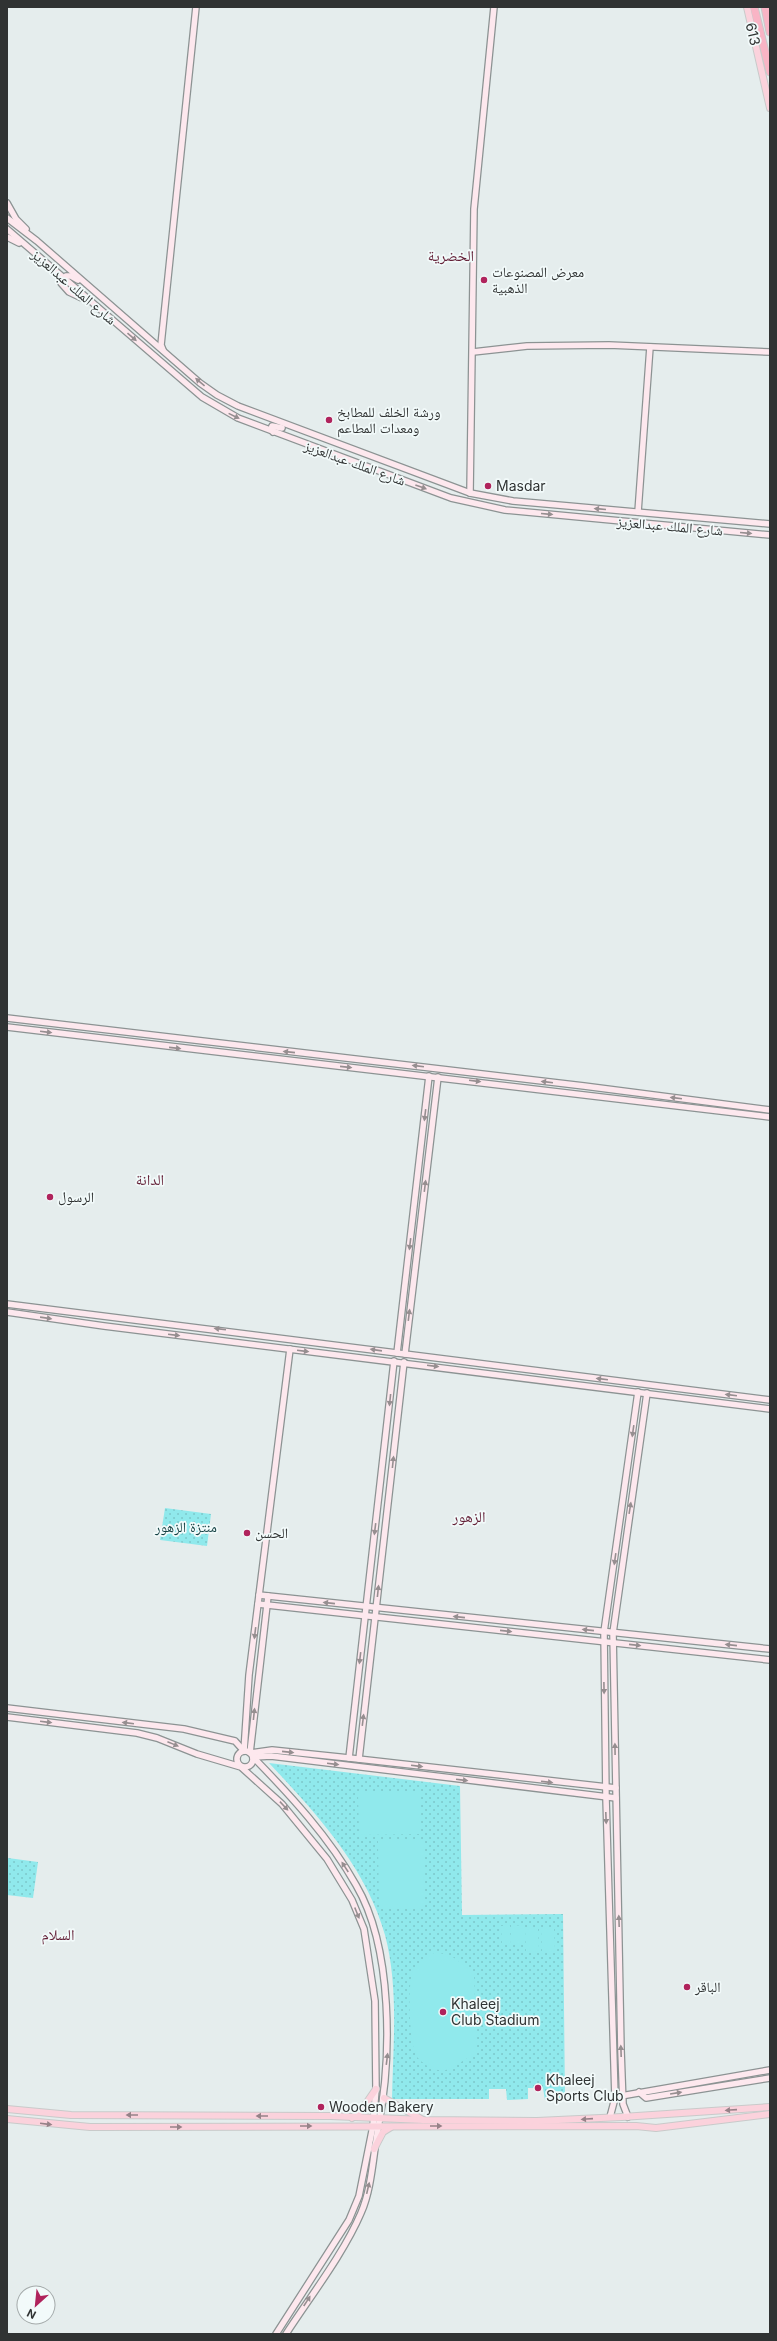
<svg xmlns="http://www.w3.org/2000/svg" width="777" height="2341" font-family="Inter,'Noto Naskh Arabic',sans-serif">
  <defs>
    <pattern id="grass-dots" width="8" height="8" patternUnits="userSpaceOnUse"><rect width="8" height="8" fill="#90e9ec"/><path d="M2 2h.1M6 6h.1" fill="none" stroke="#7cc8cb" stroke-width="1.8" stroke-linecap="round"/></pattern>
  </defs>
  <rect width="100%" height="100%" fill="#e5eded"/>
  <!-- grass -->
  <g fill="url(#grass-dots)">
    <polygon points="165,1508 211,1514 207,1546 160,1540"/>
    <path d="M269,1763L460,1786L462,1915L563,1914L565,2099L545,2100L543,2088H528V2099L507,2100L506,2089H489V2099H392C393,2045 399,1988 385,1935C366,1867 316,1813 269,1763Z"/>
    <polygon points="8,1858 38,1862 33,1898 7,1895"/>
  </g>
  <!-- pitch -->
  <g fill="#90e9ec">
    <polygon points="358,1792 420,1792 421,1834 359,1835"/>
    <polygon points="423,1839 424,1908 379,1909 378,1840"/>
    <polygon points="510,1925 511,1945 502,1945 501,1926"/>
    <polygon points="523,1925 523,1944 513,1944 513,1926"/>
    <polygon points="525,1927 538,1927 539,1951 526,1952"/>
    <polygon points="541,1927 554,1927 555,1951 542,1952"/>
    <path d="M434,1953C456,1953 457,1963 474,1972L477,2056C462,2056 455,2073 438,2070C431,2069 422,2063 417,2057C409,2046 407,1983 413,1970C418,1962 425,1957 434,1953Z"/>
  </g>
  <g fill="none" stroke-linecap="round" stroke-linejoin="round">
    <!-- secondary casing -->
    <g stroke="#8c9393" stroke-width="8">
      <g id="secondary">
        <polyline points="7,203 16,219 26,229"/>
        <polyline points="7,218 37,241 200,383 217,395 238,406 470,493 513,501 770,524"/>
        <polyline points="7,229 202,397 238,418 451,498 505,510 770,535"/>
        <polyline points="7,237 19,243"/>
        <polyline points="78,280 71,276 66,276 61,283 69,292 88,301"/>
        <polyline points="163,350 161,345 196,7"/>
        <polyline points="473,352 527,346 609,345 770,352"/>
        <polyline points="273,432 271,429 272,426 282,428"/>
        <polyline points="470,493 474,209 494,7"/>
        <polyline points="638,512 650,347"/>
        <polyline points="7,1018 584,1086 770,1110"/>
        <polyline points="7,1027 770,1117"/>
        <polyline points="7,1304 770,1400"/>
        <polyline points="7,1312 104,1326 770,1409"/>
        <polyline points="397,1353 429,1076"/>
        <polyline points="405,1354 438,1077"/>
        <polyline points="259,1595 770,1649"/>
        <polyline points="268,1596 250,1753 272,1750 349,1758 616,1788"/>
        <polyline points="258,1604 770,1660"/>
        <polyline points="7,1708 184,1729 235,1741 244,1751"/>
        <polyline points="7,1717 137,1733 157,1738 197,1754 241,1767 282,1804 327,1859 352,1900 364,1929 375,2001 376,2089 373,2126 359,2196 349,2220 276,2334"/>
        <circle cx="245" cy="1759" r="8"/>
        <polyline points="244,1751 249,1675 290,1349"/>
        <path d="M253,1757C291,1796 329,1837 356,1885C393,1948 392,2058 378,2128C373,2156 372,2188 361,2213C344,2253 310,2297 286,2334"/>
        <polyline points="253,1757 271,1756 616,1798"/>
        <polyline points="349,1758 394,1361"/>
        <polyline points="359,1759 404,1362"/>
        <polyline points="639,2092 646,2098 770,2078"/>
        <polyline points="621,2096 770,2070"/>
        <polyline points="610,2117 615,2098 606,1798 604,1632 638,1392"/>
        <polyline points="628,2117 623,2104 621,2050 613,1633 647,1393"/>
      </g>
    </g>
    <!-- primary casing -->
    <g stroke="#c9caca" stroke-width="8">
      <g id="primary">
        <polyline points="747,7 770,108"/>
        <polyline points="384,2098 423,2120"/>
        <polyline points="7,2109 71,2115 331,2116 424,2120 537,2121 622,2117 770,2107"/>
        <polyline points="352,2118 361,2111 376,2089"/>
        <polyline points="7,2119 90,2127 636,2126 656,2128 770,2114"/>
        <polyline points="374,2149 383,2132 391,2127"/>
      </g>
    </g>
    <!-- highway casing -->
    <g stroke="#c9caca" stroke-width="9">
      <g id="highway">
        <polyline points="754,7 770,72"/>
        <polyline points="765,7 770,32"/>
      </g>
    </g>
    <!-- secondary -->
    <use href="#secondary" stroke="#fde8ee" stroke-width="5.5"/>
    <!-- primary -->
    <use href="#primary" stroke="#fbd2dc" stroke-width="6"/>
    <!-- highway -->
    <use href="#highway" stroke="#f9b4c5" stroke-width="7"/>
  </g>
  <!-- one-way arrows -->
  <defs><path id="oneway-solid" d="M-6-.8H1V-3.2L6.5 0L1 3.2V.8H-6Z"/></defs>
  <g fill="#968e90">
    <use href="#oneway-solid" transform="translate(132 337) rotate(41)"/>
    <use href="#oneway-solid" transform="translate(200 382) rotate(-140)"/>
    <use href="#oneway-solid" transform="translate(234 416) rotate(26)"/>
    <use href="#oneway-solid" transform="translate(421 487) rotate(20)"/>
    <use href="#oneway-solid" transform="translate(600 509) rotate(-175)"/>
    <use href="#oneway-solid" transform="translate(547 514) rotate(5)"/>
    <use href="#oneway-solid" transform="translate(746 533) rotate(5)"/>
    <use href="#oneway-solid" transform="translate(46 1032) rotate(7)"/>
    <use href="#oneway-solid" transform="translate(175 1048) rotate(6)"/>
    <use href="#oneway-solid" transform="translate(289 1052) rotate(-174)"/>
    <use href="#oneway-solid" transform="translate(418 1066) rotate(-173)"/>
    <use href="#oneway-solid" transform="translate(346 1067) rotate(6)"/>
    <use href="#oneway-solid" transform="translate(475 1081) rotate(7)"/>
    <use href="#oneway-solid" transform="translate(547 1082) rotate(-173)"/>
    <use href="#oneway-solid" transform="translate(676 1098) rotate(-173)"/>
    <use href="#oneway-solid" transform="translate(425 1115) rotate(97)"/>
    <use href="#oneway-solid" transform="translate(425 1186) rotate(-83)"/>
    <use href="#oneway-solid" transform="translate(410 1244) rotate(97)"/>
    <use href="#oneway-solid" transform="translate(409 1315) rotate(-83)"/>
    <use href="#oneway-solid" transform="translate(46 1318) rotate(8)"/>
    <use href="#oneway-solid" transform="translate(220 1329) rotate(-173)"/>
    <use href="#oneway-solid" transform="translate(174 1335) rotate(7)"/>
    <use href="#oneway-solid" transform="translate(376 1350) rotate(-172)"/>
    <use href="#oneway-solid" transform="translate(303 1351) rotate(7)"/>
    <use href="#oneway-solid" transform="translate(433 1366) rotate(7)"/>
    <use href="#oneway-solid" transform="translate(602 1379) rotate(-173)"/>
    <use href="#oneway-solid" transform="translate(731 1395) rotate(-173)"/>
    <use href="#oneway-solid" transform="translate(390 1400) rotate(96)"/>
    <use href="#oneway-solid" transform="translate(633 1431) rotate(98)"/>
    <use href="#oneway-solid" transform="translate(393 1462) rotate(-84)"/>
    <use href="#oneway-solid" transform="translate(630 1508) rotate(-81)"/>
    <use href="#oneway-solid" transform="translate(375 1529) rotate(97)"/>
    <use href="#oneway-solid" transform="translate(615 1559) rotate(98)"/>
    <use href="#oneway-solid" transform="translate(378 1591) rotate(-84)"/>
    <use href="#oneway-solid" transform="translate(329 1603) rotate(-174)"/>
    <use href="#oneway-solid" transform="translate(459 1617) rotate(-174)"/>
    <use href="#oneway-solid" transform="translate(588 1630) rotate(-174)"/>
    <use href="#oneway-solid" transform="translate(506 1631) rotate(6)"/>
    <use href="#oneway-solid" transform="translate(255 1633) rotate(97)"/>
    <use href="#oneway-solid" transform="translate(635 1645) rotate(6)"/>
    <use href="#oneway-solid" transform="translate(731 1645) rotate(-174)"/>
    <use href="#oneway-solid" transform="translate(360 1658) rotate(97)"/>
    <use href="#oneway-solid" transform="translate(604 1688) rotate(89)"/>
    <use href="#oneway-solid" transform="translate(254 1714) rotate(-84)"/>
    <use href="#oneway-solid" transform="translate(363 1720) rotate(-83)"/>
    <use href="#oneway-solid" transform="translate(46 1722) rotate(7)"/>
    <use href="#oneway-solid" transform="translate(128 1723) rotate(-173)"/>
    <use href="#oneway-solid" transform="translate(173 1744) rotate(22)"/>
    <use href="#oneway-solid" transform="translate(615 1749) rotate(-91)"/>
    <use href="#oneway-solid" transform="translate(288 1752) rotate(6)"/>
    <use href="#oneway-solid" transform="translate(333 1764) rotate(7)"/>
    <use href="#oneway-solid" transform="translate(417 1766) rotate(7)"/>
    <use href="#oneway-solid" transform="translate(462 1780) rotate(7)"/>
    <use href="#oneway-solid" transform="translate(547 1782) rotate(7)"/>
    <use href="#oneway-solid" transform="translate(284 1806) rotate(47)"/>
    <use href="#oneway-solid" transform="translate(606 1818) rotate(88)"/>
    <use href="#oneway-solid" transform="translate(345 1867) rotate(-123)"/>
    <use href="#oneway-solid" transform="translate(357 1913) rotate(68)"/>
    <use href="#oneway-solid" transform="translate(619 1921) rotate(-92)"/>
    <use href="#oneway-solid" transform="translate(621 2051) rotate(-92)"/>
    <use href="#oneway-solid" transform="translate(387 2059) rotate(-83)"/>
    <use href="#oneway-solid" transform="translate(676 2093) rotate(-9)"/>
    <use href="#oneway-solid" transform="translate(368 2188) rotate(-77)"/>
    <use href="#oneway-solid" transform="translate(307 2301) rotate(-57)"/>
  </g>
  <g fill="#968288">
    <use href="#oneway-solid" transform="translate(731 2110) rotate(176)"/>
    <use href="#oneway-solid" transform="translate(132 2115) rotate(-180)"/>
    <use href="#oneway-solid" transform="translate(262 2116) rotate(-180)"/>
    <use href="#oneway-solid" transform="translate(587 2119) rotate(176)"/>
    <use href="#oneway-solid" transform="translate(46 2124) rotate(7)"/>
    <use href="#oneway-solid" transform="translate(306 2126)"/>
    <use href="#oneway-solid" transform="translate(436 2126)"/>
    <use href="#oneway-solid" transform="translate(176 2127)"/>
  </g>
  <!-- markers -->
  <g fill="#b0235c" stroke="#f2fafa" stroke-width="1.5">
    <circle cx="484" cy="280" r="4"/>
    <circle cx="329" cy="420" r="4"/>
    <circle cx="488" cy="486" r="4"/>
    <circle cx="50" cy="1197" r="4"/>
    <circle cx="247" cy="1533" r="4"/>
    <circle cx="687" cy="1987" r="4"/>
    <circle cx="443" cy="2012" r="4"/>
    <circle cx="538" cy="2088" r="4"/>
    <circle cx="321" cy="2107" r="4"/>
  </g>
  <g text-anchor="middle" stroke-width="3.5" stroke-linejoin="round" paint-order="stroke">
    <!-- street labels -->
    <g font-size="14" fill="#303333" stroke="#f2fafa">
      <text transform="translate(753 34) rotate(77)" y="5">613</text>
      <text transform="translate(74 287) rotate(41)" y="5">شارع الملك عبدالعزيز</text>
      <text transform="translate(355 463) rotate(20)" y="5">شارع الملك عبدالعزيز</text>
      <text transform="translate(670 526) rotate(5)" y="5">شارع الملك عبدالعزيز</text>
    </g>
    <!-- poi labels -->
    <g font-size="14" fill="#303333" stroke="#f2fafa" text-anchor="start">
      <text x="492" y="277">معرض المصنوعات<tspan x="492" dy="16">الذهبية</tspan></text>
      <text x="337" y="417">ورشة الخلف للمطابخ<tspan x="337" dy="16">ومعدات المطاعم</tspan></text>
      <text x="496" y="491">Masdar</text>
      <text x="58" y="1202">الرسول</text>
      <text x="255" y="1538">الحسن</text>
      <text x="695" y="1992">الباقر</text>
      <text x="451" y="2009">Khaleej<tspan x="451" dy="16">Club Stadium</tspan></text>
      <text x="546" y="2085">Khaleej<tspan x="546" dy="16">Sports Club</tspan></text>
      <text x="329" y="2112">Wooden Bakery</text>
    </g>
    <!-- park labels -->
    <g font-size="14" fill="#113f41" stroke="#f2fafa">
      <text x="186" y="1532">منتزة الزهور</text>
    </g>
    <!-- neighbourhood labels -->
    <g font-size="15" fill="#631f36" stroke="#f2fafa">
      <text x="451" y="261">الخضرية</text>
      <text x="150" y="1185">الدانة</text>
      <text x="469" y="1522">الزهور</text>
      <text x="58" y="1940">السلام</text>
    </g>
  </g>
  <!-- border -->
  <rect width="777" height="2341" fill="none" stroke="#303333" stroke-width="16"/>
  <!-- north arrow -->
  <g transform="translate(36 2305) rotate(207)"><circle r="19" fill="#f2fafa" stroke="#a4aaaa"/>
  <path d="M0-3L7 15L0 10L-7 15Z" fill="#b0235c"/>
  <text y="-6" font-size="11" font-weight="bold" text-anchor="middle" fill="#303333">N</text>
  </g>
</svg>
